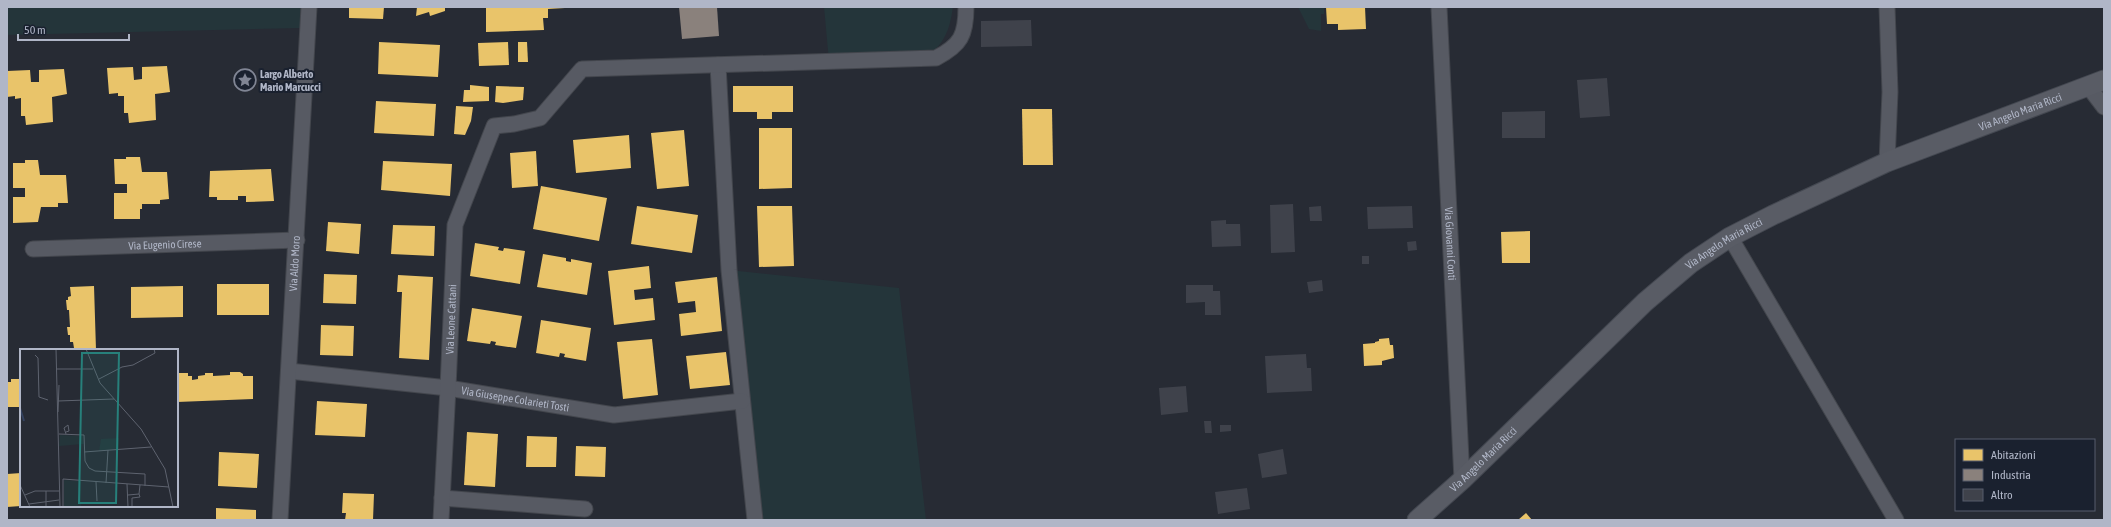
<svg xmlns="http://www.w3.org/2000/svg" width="2111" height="527" font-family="'Asap Condensed',sans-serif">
  <rect width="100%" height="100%" fill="#272b34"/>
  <!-- green -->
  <g fill="#24353a">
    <polygon points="7,7 301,7 300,28 7,35"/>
    <path d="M824,7H953C950,26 947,38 933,52L829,61Z"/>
    <polygon points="1298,7 1324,7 1324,14 1321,14 1321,31 1309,29"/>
    <polygon points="729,270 899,288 926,520 762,520"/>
  </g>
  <!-- homes -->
  <g fill="#e9c46a">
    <polygon points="349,7 384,7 383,19 349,18"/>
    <polygon points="417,7 445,7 445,11 430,16 429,12 416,16"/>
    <polygon points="486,7 565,7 565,8 548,9 548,18 543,18 544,30 486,32"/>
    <polygon points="1326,7 1365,7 1366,29 1338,30 1338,24 1327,24"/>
    <polygon points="379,42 440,45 438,77 378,74"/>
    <polygon points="508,42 509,65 479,66 478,43"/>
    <polygon points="518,42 527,42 528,62 518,62"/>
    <polygon points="167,66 170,92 155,94 156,120 129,123 128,113 124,113 124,96 118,96 118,93 109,94 107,68 133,67 134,80 142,79 142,67"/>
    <polygon points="64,69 67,94 52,97 53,122 26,125 25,116 21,116 21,98 15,99 15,96 7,97 7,71 30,70 31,82 39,82 39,70"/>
    <polygon points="470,85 489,87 489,101 463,102 464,90 470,90"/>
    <polygon points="496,86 524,87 523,100 503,103 495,102"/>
    <polygon points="733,86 793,86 793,112 772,112 772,119 757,119 757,112 733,112"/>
    <polygon points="376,101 436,104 434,136 374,133"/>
    <polygon points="456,106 473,107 471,121 465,135 454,134"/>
    <polygon points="1022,109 1052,109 1053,165 1023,165"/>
    <polygon points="759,128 792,128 792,188 759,189"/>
    <polygon points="684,130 689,186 657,189 651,133"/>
    <polygon points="629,135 631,168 576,173 573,140"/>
    <polygon points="536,151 538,186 512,188 510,153"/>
    <polygon points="126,157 140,157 142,172 167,172 169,199 160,200 160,204 142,204 142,209 140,209 140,219 114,219 114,193 127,193 127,184 115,184 114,159 126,159"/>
    <polygon points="25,160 38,160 40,175 66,175 68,203 58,203 58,207 41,207 38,222 13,223 13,197 25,197 25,188 13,188 13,163 25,163"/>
    <polygon points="383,161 452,164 450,196 381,190"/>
    <polygon points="271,169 274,201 246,202 246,196 238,196 238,200 217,200 217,197 209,197 210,171"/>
    <polygon points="541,186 607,198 599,241 533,229"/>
    <polygon points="637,206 698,215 692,253 631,244"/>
    <polygon points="757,206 792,206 794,266 759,267"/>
    <polygon points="328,222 361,224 359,254 326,251"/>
    <polygon points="393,225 435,226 434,256 391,254"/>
    <polygon points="1530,231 1530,263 1502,263 1501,232"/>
    <polygon points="475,243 499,247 498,250 503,251 504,248 525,251 520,284 470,276"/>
    <polygon points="543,254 566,258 566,261 571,262 571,259 592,263 587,295 537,287"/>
    <polygon points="649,266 651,288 634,290 635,300 653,298 655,320 614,325 608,271"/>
    <polygon points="324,274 357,275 356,304 323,303"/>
    <polygon points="398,275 433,277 429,360 399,358 402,292 397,292"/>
    <polygon points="717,277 722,331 681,336 679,314 696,312 695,301 678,303 675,282"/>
    <rect x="217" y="284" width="52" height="31"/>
    <polygon points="94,286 96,350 70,350 70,348 74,348 73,342 70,342 70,335 68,335 67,327 70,327 69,310 67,310 66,300 68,300 68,297 71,296 70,287"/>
    <polygon points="183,286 183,317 131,318 131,287"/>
    <polygon points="472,308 522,316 516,348 495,345 496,342 491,341 490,344 467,341"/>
    <polygon points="541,320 591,328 586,361 564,357 565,354 560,353 559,357 536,353"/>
    <polygon points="321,325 354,326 353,356 320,355"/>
    <polygon points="1389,338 1390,345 1393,345 1394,358 1382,361 1382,365 1364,366 1363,344 1375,343 1375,342 1379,341 1379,339"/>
    <polygon points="652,339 658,395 623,399 617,342"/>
    <polygon points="726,352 730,385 690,389 686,356"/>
    <polygon points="230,372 240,372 243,374 243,376 253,376 253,399 177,402 177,373 188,373 188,376 192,376 192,380 198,379 198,376 205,375 205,373 213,373 213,376 230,375"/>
    <polygon points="11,379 21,379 21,407 7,407 7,382 11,382"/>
    <polygon points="317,401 367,404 365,437 315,435"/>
    <polygon points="467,432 498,434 495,487 464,485"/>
    <polygon points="527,436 557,437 556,467 526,467"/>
    <polygon points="576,446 606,447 605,477 575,476"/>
    <polygon points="219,452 259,454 257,488 218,486"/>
    <polygon points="21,473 21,506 7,507 7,474"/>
    <polygon points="343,493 374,494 373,520 345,520 346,513 342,513"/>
    <polygon points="216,508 256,510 256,520 216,520"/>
    <polygon points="1526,513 1532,520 1518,520"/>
  </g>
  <!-- industry -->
  <polygon fill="#8a817c" points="679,7 717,7 719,36 682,39"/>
  <!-- building -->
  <g fill="#3f424b">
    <polygon points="1031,20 1032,46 981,47 981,21"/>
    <polygon points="1607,78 1610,116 1580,118 1577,80"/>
    <polygon points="1545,111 1545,138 1502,138 1502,112"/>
    <polygon points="1293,204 1295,252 1271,253 1270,205"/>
    <polygon points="1321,206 1322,221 1310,221 1309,207"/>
    <polygon points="1412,206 1413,228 1368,229 1367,207"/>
    <polygon points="1226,220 1226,224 1240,224 1241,246 1212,247 1211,221"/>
    <polygon points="1416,241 1417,250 1408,251 1407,242"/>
    <rect x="1362" y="256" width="7" height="8"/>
    <polygon points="1322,280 1323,291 1309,293 1307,282"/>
    <polygon points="1186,285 1213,285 1213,291 1220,291 1221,315 1205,315 1205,302 1186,303"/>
    <polygon points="1306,354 1307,368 1311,368 1312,391 1267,393 1265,356"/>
    <polygon points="1186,386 1188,412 1161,415 1159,388"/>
    <polygon points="1204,421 1211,421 1212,433 1205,433"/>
    <polygon points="1220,425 1231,425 1231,431 1220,432"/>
    <polygon points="1283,449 1287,474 1262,478 1258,454"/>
    <polygon points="1247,488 1250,509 1218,514 1215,492"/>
  </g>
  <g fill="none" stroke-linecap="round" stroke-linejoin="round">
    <!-- minor casing -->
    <g stroke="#43464d" stroke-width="17">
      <g id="minor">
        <path id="s1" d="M1439,7L1462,480"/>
        <polyline points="718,65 729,270 755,520"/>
        <polyline points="2088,86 2104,107"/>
        <polyline points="1887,162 1890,92 1887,7"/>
        <polyline points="1730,237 1896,520"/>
        <path id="s2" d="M33,249L297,240"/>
        <path id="s3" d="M289,371L448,388L614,415L742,401"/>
        <polyline points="442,498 585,509"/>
        <path id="s4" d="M280,520L309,7"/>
        <path id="s5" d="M441,520L448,388L455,225L494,126L514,124L540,118L582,69L936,58C961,45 966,35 966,7"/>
      </g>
    </g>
    <!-- major casing -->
    <g stroke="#444851" stroke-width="21">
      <g id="major">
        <path id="s6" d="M1417,520L1462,480L1645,302L1691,263L1730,237L1773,215L1887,162L2104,80"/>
      </g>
    </g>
    <!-- minor -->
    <use href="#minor" stroke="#575a63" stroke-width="15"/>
    <!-- major -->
    <use href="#major" stroke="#595c65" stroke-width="19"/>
  </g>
  <!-- icons -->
  <defs>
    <g id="sight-ring" transform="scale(1.15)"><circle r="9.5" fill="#1a212f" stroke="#808594" stroke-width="1.5"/><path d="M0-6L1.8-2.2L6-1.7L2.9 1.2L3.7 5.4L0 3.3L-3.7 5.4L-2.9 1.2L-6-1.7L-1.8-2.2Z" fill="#808594"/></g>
  </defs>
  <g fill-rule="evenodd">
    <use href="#sight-ring" x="245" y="80"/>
  </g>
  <g text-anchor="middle" stroke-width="4" stroke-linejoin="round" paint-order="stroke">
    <!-- poi labels -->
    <g font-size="11" font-weight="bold" fill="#b0b6c7" stroke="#1a212f" text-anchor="start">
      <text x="260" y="78">Largo Alberto<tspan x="260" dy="13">Mario Marcucci</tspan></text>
    </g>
    <!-- street labels -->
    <g font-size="11" fill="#b0b6c7" stroke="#1a212f">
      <text dy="4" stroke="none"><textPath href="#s6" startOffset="739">Via Angelo Maria Ricci</textPath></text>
      <text dy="4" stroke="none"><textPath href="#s1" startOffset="237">Via Giovanni Conti</textPath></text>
      <text dy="4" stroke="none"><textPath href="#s6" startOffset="414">Via Angelo Maria Ricci</textPath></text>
      <text dy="4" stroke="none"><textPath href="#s2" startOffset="132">Via Eugenio Cirese</textPath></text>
      <text dy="4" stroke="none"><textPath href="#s4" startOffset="257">Via Aldo Moro</textPath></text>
      <text dy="4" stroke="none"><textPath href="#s5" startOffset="201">Via Leone Cattani</textPath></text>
      <text dy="4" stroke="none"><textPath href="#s3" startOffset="228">Via Giuseppe Colarieti Tosti</textPath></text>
      <text dy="4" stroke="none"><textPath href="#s6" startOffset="90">Via Angelo Maria Ricci</textPath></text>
    </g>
  </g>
  <!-- overview -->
  <g transform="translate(20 349)">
    <rect width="158" height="158" fill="#272b34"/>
    <path d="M40,86L63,87L64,95L39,97ZM99,89V100L79,102L81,90ZM44,131L61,132V158H44Z" fill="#24353a"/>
    <path fill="none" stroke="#33415e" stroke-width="2" d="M0,59L4,72"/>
    <path fill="none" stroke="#5e636f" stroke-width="1" d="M36,0L40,158M66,0L80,34L121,80L145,120L153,158M15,6L18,9L19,48L28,51M37,20H73M79,30L102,18L113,16L135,4L134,0M38,52L94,50M38,63L39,36M46,83L49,82L48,76L44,79L46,85M39,85L64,86L65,112L69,119L75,122L125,125V137M64,103L131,98M76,133L77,152M86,134L88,101M107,135L108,158M0,136L10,158M26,142V158M5,146L15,142H39M108,146L119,145L120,136M9,155L39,151M43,158V130L149,138M112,158V149L120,148L119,145"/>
    <path fill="#27807b" fill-opacity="0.15" stroke="#27807b" stroke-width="2" d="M62,4H99L96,154H59Z"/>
    <rect width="158" height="158" fill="none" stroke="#b0b6c7" stroke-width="2"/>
  </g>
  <!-- border -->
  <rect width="2111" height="527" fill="none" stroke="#b0b6c7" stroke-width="16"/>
  <!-- legend -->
  <rect x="1955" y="439" width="140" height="72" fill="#1a212f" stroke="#565d6c"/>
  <rect x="1963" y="449" width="20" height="12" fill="#e9c46a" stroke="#565d6c"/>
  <text x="1991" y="459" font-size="12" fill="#b0b6c7">Abitazioni</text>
  <rect x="1963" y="469" width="20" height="12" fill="#8a817c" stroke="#565d6c"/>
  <text x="1991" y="479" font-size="12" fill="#b0b6c7">Industria</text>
  <rect x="1963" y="489" width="20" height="12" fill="#3f424b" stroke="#565d6c"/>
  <text x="1991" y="499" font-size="12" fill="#b0b6c7">Altro</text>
  <!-- scale -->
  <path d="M18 34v6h111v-6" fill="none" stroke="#b0b6c7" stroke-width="2"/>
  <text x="24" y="34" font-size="12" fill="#b0b6c7" stroke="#1a212f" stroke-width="3" paint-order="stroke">50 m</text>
</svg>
